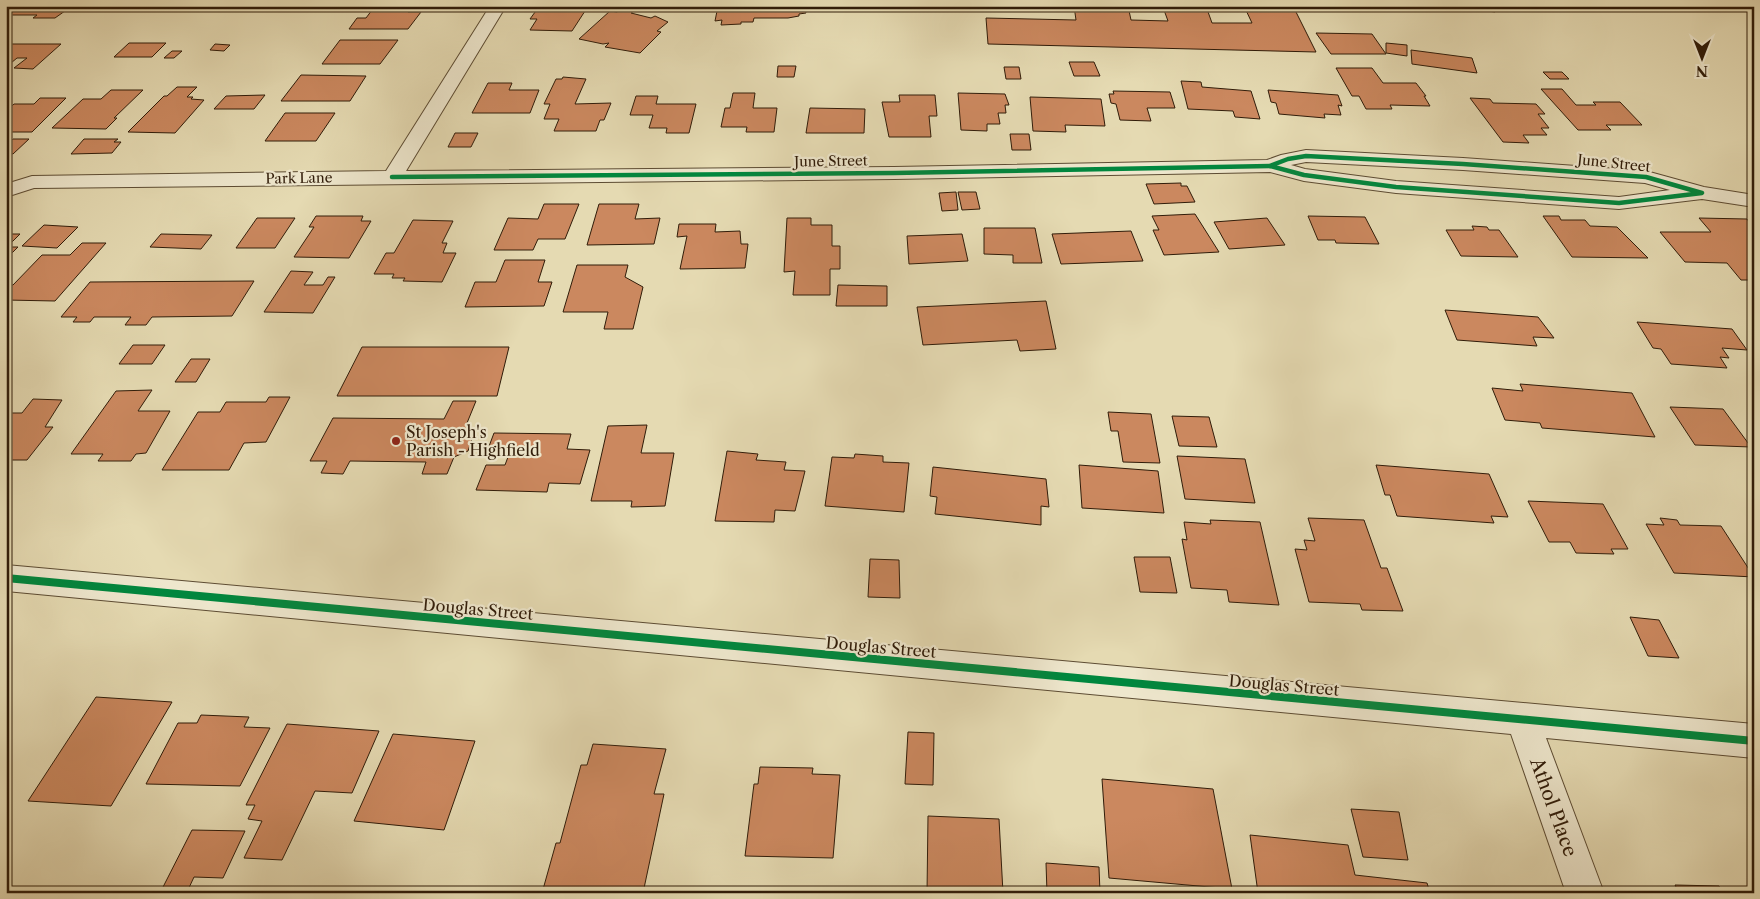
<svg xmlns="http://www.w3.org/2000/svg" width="1760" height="899" font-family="'Libre Caslon Text',serif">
  <rect width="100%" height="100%" fill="#e5dab2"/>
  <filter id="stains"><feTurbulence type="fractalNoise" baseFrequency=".004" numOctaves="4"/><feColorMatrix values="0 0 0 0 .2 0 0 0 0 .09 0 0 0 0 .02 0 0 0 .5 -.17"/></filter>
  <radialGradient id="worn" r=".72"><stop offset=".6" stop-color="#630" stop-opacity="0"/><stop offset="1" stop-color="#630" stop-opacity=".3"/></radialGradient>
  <!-- building -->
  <g fill="#cb885f" stroke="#301c09">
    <polygon points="16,6 72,6 55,18 33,18 37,15 6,15"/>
    <polygon points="375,6 413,6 408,12 421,12 408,29 349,29 357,18 366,18"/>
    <polygon points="546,6 569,6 576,7 574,10 585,11 572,31 530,30 537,19 530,19 538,8 544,9"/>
    <polygon points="625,6 642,6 631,13 651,18 655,16 668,22 657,31 661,32 640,53 605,47 609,43 603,44 579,39 610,11 617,12"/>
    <polygon points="718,6 804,7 806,13 799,14 799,16 788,18 754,18 753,22 741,22 741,24 721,25 722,20 715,21"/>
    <polygon points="1074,6 1128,6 1131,20 1168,21 1164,10 1154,10 1153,6 1221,6 1222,10 1207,9 1212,23 1252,23 1244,6 1293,6 1316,52 988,44 986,18 1076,20"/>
    <polygon points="1468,6 1494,6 1495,12 1468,8"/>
    <polygon points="1316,33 1372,34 1386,54 1331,54"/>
    <polygon points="340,40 398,40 380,64 322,64"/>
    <polygon points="129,43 166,43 152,57 114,57"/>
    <polygon points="1386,43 1407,45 1407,56 1386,53"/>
    <polygon points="8,44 61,44 33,69 14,68 27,58 17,58 11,63 6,63 6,46"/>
    <polygon points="215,44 230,45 224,51 210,50"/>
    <polygon points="1411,50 1472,58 1477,73 1412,64"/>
    <polygon points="172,51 182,51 174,58 164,58"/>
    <polygon points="1069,62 1094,62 1100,76 1074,76"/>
    <polygon points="778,66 796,66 794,77 777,77"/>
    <polygon points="1004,67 1019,67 1021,79 1006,79"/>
    <polygon points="1336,68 1372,68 1383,83 1416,83 1426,96 1424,96 1430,106 1390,105 1392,109 1366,109 1359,96 1352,96"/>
    <polygon points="1543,72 1562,72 1569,79 1550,79"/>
    <polygon points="301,75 366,76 350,101 281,101"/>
    <polygon points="563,77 586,79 575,104 611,103 604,120 600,120 596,131 554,131 559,119 544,119 550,104 544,104 556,79 562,79"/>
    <polygon points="1181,81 1201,82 1202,87 1251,91 1260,119 1235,117 1233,111 1188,109"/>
    <polygon points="488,83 512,83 509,90 539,90 530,113 472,113"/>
    <polygon points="177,87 197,87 187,97 193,97 191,99 204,100 175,133 128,132 164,96 167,96"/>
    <polygon points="1541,89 1562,89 1576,105 1596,105 1593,102 1620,102 1642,125 1606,125 1611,130 1578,130"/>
    <polygon points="111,90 143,90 114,118 117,118 106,129 52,128 83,99 101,99"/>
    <polygon points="1268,90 1338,95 1342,106 1338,105 1341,115 1324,114 1325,118 1279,114 1276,103 1271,102"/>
    <polygon points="1113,91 1170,92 1175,108 1147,108 1151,121 1120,120 1116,104 1111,103 1109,94 1114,94"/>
    <polygon points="733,93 755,93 753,108 777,108 774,132 746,132 747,127 721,127 725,108 730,108"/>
    <polygon points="958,93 1005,94 1009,105 1005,105 1006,113 998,113 1000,124 987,124 987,131 961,130"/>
    <polygon points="265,95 254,109 214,109 226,96"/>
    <polygon points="899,95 935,95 937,116 929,116 931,137 889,137 882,102 900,102"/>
    <polygon points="636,96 658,96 656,104 696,104 689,133 666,133 667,128 649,128 653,115 630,115"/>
    <polygon points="1030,97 1101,99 1105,126 1065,125 1066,132 1033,131"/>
    <polygon points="40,98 66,98 32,132 9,132 12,130 6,130 8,117 6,117 6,111 14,104 34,104"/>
    <polygon points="1470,98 1490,99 1493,103 1536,104 1545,114 1538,114 1549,128 1541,128 1547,135 1523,135 1529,143 1503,142"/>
    <polygon points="810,108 865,109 864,133 806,133"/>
    <polygon points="285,113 335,113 316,141 265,141"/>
    <polygon points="455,133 478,133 471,147 448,147"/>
    <polygon points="1010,134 1029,134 1031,150 1012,150"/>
    <polygon points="13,139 29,139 13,154 6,153 6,145"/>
    <polygon points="84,139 118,139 114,142 121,142 112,153 71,154"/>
    <polygon points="1181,183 1181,186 1187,186 1195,202 1154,204 1146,184"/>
    <polygon points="956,192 958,210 942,211 939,193"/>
    <polygon points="958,192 976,192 980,209 962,210"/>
    <polygon points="544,204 579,204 565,239 538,239 533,250 494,250 508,218 538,219"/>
    <polygon points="599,204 639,204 635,219 660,218 654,244 587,245"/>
    <polygon points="1195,214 1219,252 1164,255 1153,230 1159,230 1152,216"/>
    <polygon points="316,216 363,216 361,221 371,221 349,258 294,257 314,227 309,227"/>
    <polygon points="1308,216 1365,217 1379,244 1336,243 1335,240 1318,240"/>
    <polygon points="1543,216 1559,216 1561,220 1585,220 1590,226 1617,227 1648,258 1572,257"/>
    <polygon points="257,218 295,218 275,248 236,248"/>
    <polygon points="787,218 811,218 811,225 832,225 832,246 840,246 840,269 830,269 830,295 793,295 795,271 784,272"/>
    <polygon points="1267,218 1285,245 1229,249 1214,222"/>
    <polygon points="1699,218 1747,219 1754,229 1754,280 1741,280 1727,263 1685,262 1660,232 1711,232"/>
    <polygon points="413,220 453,221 442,243 447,243 443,253 456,253 442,282 403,281 405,278 392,278 394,274 374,274 386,253 394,253"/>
    <polygon points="679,224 716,224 715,232 740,231 741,244 748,244 745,268 680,269 687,236 677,237"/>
    <polygon points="44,225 78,227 57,248 22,246"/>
    <polygon points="1472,226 1487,227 1489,230 1499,230 1518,257 1461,256 1446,230 1474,230"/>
    <polygon points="984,228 1035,228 1042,263 1013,263 1013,255 984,254"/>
    <polygon points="1131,231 1143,261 1061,264 1052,234"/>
    <polygon points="6,234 20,234 7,247 18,247 6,259"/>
    <polygon points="161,234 212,235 201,249 150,247"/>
    <polygon points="962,234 968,261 909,264 907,236"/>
    <polygon points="82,243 106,243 55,301 6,300 6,286 13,285 42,255 70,255"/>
    <polygon points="505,260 545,260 538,282 552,282 544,306 465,307 475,282 496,282"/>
    <polygon points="577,265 628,265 625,277 643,287 633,329 604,329 608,312 563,312"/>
    <polygon points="291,271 313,272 304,285 323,285 328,277 335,277 313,313 264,312"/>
    <polygon points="254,281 232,316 152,317 146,325 125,325 131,317 94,317 90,322 73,322 77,317 61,317 90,282"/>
    <polygon points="838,285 887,286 887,306 836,306"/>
    <polygon points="1046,301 1056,349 1020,351 1017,340 923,345 917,307"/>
    <polygon points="1445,310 1538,317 1554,338 1533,337 1537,346 1457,340"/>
    <polygon points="1637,322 1732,329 1747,350 1722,348 1729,358 1720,357 1727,368 1671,364 1661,349 1653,348"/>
    <polygon points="133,345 165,345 152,364 119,364"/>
    <polygon points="362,347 509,347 497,396 337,396"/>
    <polygon points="191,359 210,359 196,382 175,382"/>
    <polygon points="1520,384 1632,393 1655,437 1542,428 1540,423 1505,420 1492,388 1523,391"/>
    <polygon points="152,390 138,411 170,411 146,453 136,454 131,461 98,461 103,454 71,454 116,391"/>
    <polygon points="269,397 290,397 266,442 244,443 229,470 162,470 198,412 220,412 226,402 266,402"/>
    <polygon points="33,399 62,400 45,427 53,427 27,460 6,460 6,413 22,413"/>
    <polygon points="453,401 476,401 467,423 475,430 468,451 454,457 447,474 422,474 426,462 350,461 343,474 321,473 327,461 310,461 333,418 444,419"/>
    <polygon points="1670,407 1723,409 1751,447 1695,445"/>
    <polygon points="1108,412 1151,414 1160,463 1123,462 1118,431 1111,431"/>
    <polygon points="1172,416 1209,417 1217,447 1179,446"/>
    <polygon points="647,425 641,453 674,453 665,506 631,507 632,501 591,501 608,426"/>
    <polygon points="494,433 571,434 567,449 590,450 580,484 549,483 547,492 476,490 486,465 505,465 508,457 485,457"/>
    <polygon points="727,451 758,454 756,460 786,462 784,470 805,471 795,511 775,510 774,522 715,521"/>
    <polygon points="855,454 883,456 883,462 909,463 904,512 825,506 832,457 854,458"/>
    <polygon points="1177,456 1245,459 1255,503 1185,499"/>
    <polygon points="1079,465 1158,471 1164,513 1082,508"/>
    <polygon points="1376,465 1489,474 1508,517 1491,516 1494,523 1397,516 1390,495 1385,495"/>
    <polygon points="933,467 1046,479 1049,507 1041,506 1041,525 935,514 937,497 930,496"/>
    <polygon points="1528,501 1603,504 1628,549 1611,549 1614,554 1576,553 1570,542 1549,542"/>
    <polygon points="1308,518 1364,520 1381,568 1387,568 1403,611 1362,610 1360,604 1309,602 1295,549 1307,550 1304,540 1315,541"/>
    <polygon points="1660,518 1677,520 1680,525 1721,526 1754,577 1674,573 1646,524 1664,525"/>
    <polygon points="1210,520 1260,522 1279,605 1229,602 1227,590 1191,588 1182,539 1187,540 1184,522 1211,524"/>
    <polygon points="1134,557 1170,557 1177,593 1140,592"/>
    <polygon points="870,559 899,560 900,598 868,597"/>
    <polygon points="1630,617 1659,620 1679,658 1648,656"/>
    <polygon points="96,697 172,702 111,806 28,801"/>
    <polygon points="201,715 249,717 244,727 270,728 240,786 146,784 178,723 197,723"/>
    <polygon points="287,724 379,731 352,793 315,791 282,860 244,858 262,821 248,819 255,805 246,805"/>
    <polygon points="908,732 934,733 933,785 905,784"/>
    <polygon points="393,734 475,741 444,830 354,821"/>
    <polygon points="593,744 666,749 654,794 664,794 643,893 542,893 556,843 560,843 581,765 587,765"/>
    <polygon points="760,767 813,768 812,774 840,775 833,858 745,856 754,784 758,784"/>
    <polygon points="1102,779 1213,789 1232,889 1109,878"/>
    <polygon points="1351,809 1399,812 1408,860 1363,857"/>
    <polygon points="928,816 999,819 1003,893 927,893"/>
    <polygon points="192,830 245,831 223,878 194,877 187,892 161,891"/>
    <polygon points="1250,835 1348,845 1355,875 1427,883 1430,893 1258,893"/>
    <polygon points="1046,863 1099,867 1100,893 1047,893"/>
    <polygon points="1675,885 1719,886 1722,893 1679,893"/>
  </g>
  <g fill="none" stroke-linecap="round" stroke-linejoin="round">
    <!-- minor casing -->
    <g stroke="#5d4c33" stroke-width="2">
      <g id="minor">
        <path d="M490,6H506L406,171L894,167L1267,160L1281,155L1306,150L1463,158L1646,171L1704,187L1754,195V207L1702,199L1619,209L1396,193L1304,181L1270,172L894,179L34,188L6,197V184L32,176L386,171ZM1306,162L1463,170L1645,183L1670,190L1619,197L1396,181L1305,169L1291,165Z"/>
        <polygon points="6,565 1754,724 1754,758 1546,738 1604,893 1566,893 1511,734 6,591"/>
      </g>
    </g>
    <!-- minor -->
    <use href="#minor" fill="#eee7cd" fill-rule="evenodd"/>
    <!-- cycleway-far1 casing -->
    <g stroke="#eee7cd" stroke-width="6">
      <g id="cycleway-far1">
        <polygon points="1306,156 1463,164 1646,177 1702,193 1619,203 1396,187 1304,175 1270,166 1288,159"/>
        <polyline points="392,177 894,173 1270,166"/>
      </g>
    </g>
    <!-- cycleway casing -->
    <g stroke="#eee7cd" stroke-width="11">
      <polyline id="cycleway" points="6,578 1754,741"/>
    </g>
    <!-- cycleway-far1 -->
    <use href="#cycleway-far1" stroke="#00873e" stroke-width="4.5"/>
    <!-- cycleway -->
    <use href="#cycleway" stroke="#00873e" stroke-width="8"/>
  </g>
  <!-- markers -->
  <circle fill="#8f2418" stroke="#eee7cd" stroke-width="2" cx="396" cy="441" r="5"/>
  <g text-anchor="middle" stroke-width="4.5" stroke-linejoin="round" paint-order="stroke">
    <!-- far-street labels -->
    <g font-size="14" fill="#301c09" stroke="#eee7cd">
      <text transform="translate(831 161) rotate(-1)" y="5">June Street</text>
      <text transform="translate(1614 163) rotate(6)" y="5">June Street</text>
      <text transform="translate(299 178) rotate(-1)" y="5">Park Lane</text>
    </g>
    <!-- poi labels -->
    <g font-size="16" fill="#301c09" stroke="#eee7cd" text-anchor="start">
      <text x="406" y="438">St Joseph's<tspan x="406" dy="18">Parish - Highfield</tspan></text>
    </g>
    <!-- street labels -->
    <g font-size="16" fill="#301c09" stroke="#eee7cd">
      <text transform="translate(478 609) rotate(5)" y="6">Douglas Street</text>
      <text transform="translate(881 647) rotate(5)" y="6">Douglas Street</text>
      <text transform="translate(1284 685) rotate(5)" y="6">Douglas Street</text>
    </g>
    <!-- near-street labels -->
    <g font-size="19" fill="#301c09" stroke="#eee7cd">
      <text transform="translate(1554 807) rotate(70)" y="7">Athol Place</text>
    </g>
  </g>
  <!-- margin -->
  <rect width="1760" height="899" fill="none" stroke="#e5dab2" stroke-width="25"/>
  <rect x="8" y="8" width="1745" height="884" fill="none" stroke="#301c09" stroke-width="2.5"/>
  <rect x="12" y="12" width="1735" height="874" fill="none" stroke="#301c09"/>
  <!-- north arrow -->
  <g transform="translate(1702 58) rotate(180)" stroke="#eee7cd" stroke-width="4" paint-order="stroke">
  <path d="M0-4L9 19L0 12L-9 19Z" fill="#301c09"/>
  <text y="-8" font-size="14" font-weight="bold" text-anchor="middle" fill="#301c09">N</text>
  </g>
  <rect width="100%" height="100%" filter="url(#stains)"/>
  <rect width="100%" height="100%" fill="url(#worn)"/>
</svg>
